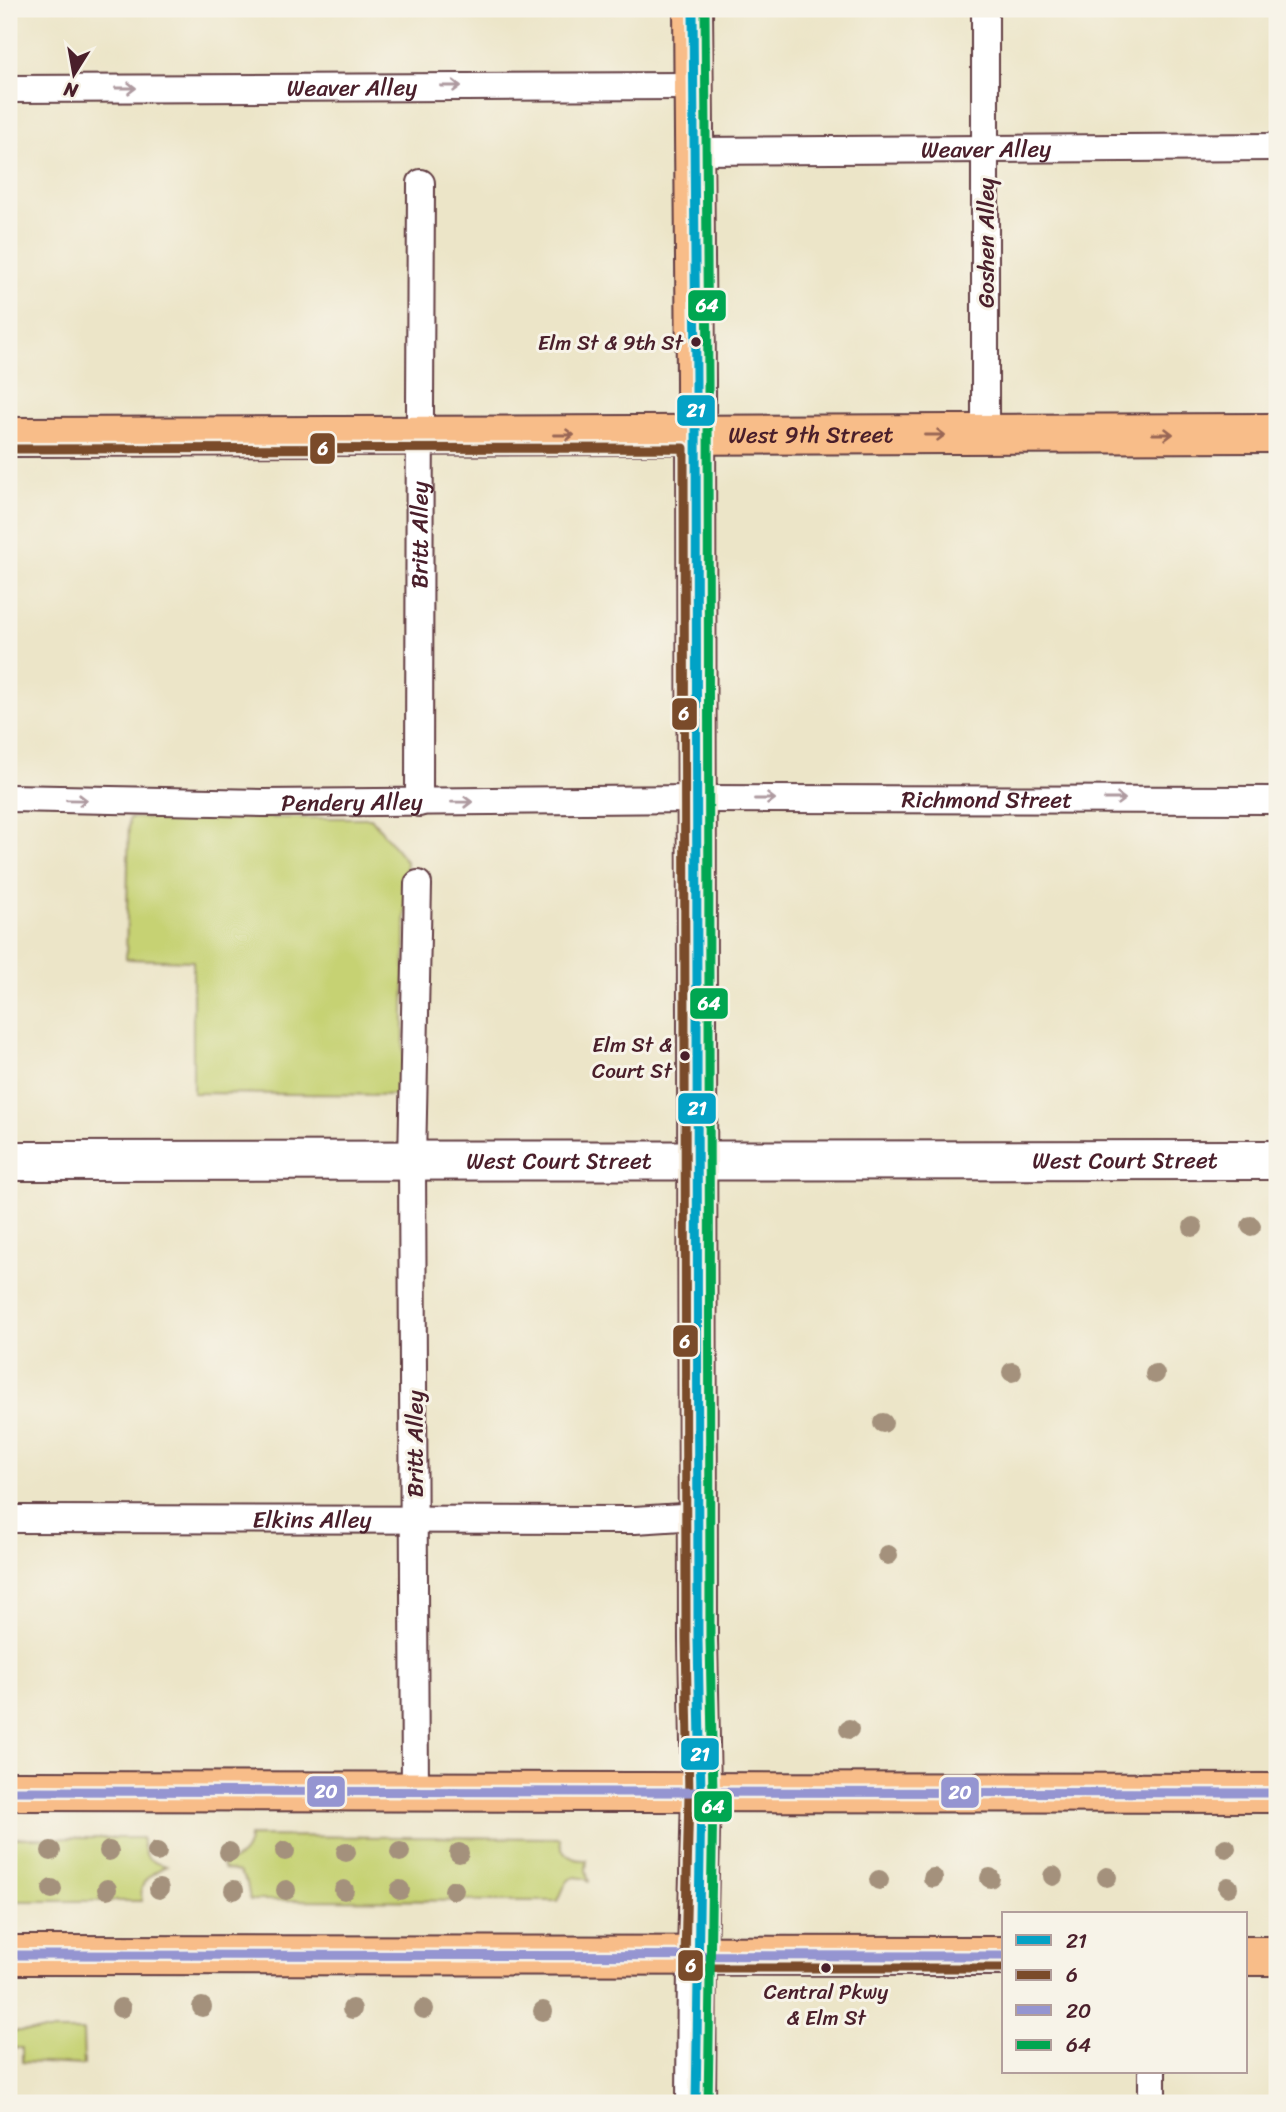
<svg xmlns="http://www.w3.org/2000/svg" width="1286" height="2112" font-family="Sriracha,sans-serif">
  <rect width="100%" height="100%" fill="#f7f3e8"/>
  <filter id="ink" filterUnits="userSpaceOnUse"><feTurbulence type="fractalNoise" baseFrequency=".0143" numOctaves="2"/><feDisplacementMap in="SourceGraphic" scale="14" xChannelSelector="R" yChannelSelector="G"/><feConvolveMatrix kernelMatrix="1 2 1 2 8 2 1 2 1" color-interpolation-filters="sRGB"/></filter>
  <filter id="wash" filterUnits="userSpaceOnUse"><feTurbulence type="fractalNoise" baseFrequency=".00686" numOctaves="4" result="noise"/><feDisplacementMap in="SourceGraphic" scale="28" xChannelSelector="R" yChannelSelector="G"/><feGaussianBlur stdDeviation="1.57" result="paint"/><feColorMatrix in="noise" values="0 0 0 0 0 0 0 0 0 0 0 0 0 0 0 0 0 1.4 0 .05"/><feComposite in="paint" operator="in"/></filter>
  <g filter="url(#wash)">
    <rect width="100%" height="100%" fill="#ece5c8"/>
    <!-- green -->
    <g fill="#c6d273" stroke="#88784f" stroke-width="2">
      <polygon points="129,818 371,818 406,861 403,1095 193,1093 193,961 126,959"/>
      <path d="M249,1836L560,1838C560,1854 572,1861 587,1860L586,1870L589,1881C567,1870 566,1884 558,1901L250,1900L247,1883L239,1872L224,1869L222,1865C237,1859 249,1855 249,1836Z"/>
      <path d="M9,1838H142C145,1857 146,1861 166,1866C150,1874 138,1881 142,1901H9Z"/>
      <polygon points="9,2031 83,2031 84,2065 22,2062 22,2048 9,2048"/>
    </g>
  </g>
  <g filter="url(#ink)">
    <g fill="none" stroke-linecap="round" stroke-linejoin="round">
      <!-- service casing -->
      <g stroke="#623d43" stroke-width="30">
        <g id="service">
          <polyline points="985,9 985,435"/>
          <path id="s1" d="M9,89L694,86"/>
          <path id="s2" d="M694,151L1277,147"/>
          <path id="s3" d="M9,798L264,803L697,799L1277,800"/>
          <path id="s4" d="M419,803C419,596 420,390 421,183"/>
          <polyline points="416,982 418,884"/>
          <path id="s5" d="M9,1519L635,1520L698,1516"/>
          <polyline points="415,1793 412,1162 416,964"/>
          <polyline points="1152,2103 1152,2072"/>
        </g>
      </g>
      <!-- tertiary casing -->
      <g stroke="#623d43" stroke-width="42">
        <g id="tertiary">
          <path id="s6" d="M9,1161L1277,1160"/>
          <polyline points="696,2103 697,1956"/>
        </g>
      </g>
      <!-- primary casing -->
      <g stroke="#623d43" stroke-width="42">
        <g id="primary">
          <polyline points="693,9 696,380 698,1640 701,1794 697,1956"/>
          <path id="s7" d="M9,437L1277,433"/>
          <polyline points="9,1791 1277,1793"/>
          <polyline points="9,1955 1004,1956"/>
          <polyline points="1246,1956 1277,1956"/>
        </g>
      </g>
      <!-- service -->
      <use href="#service" stroke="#fff" stroke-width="26"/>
      <!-- tertiary -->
      <use href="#tertiary" stroke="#fff" stroke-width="38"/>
      <!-- primary -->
      <use href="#primary" stroke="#f8bd89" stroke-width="38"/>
      <!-- bus-1 casing -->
      <g stroke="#f7f3e8" stroke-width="14">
        <polyline id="bus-1" points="693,9 696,380 698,1640 701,1794 696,2103"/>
      </g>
      <!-- bus-2 casing -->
      <g stroke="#f7f3e8" stroke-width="14">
        <polyline id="bus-2" points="9,449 684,448 686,1640 689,1794 685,1958 689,1965 697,1968 1004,1968"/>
      </g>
      <!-- bus-3 casing -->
      <g stroke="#f7f3e8" stroke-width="14">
        <g id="bus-3">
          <polyline points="9,1791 1277,1793"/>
          <polyline points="9,1955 1004,1956"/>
        </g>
      </g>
      <!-- bus-4 casing -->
      <g stroke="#f7f3e8" stroke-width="14">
        <polyline id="bus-4" points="705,9 708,380 710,1640 713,1794 708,2103"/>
      </g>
      <!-- bus-1 -->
      <use href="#bus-1" stroke="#04a2c6" stroke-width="9"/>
      <!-- bus-2 -->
      <use href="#bus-2" stroke="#7a4b2a" stroke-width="9"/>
      <!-- bus-3 -->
      <use href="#bus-3" stroke="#9595d1" stroke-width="9"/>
      <!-- bus-4 -->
      <use href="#bus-4" stroke="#00a651" stroke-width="9"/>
    </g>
    <!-- trees -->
    <g fill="#a4917c">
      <circle cx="1251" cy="1226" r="10"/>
      <circle cx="1193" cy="1227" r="10"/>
      <circle cx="1012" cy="1372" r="10"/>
      <circle cx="1155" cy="1374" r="10"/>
      <circle cx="883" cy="1423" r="10"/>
      <circle cx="888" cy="1555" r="10"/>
      <circle cx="849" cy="1729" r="10"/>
      <circle cx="1226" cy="1848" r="10"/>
      <circle cx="51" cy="1851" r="10"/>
      <circle cx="109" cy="1851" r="10"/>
      <circle cx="285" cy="1851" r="10"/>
      <circle cx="157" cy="1852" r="10"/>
      <circle cx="229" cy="1852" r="10"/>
      <circle cx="346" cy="1852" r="10"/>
      <circle cx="400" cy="1852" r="10"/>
      <circle cx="459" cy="1853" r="10"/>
      <circle cx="1053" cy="1876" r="10"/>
      <circle cx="1107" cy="1877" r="10"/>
      <circle cx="933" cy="1878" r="10"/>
      <circle cx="990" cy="1878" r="10"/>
      <circle cx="879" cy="1880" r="10"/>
      <circle cx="1228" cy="1887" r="10"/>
      <circle cx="52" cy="1889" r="10"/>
      <circle cx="107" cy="1889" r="10"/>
      <circle cx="159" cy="1889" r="10"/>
      <circle cx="234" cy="1890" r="10"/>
      <circle cx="286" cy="1890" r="10"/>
      <circle cx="344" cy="1890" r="10"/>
      <circle cx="400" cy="1890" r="10"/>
      <circle cx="454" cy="1890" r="10"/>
      <circle cx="202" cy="2007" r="10"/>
      <circle cx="121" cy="2008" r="10"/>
      <circle cx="352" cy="2009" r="10"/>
      <circle cx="424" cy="2009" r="10"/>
      <circle cx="543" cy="2011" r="10"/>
    </g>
    <!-- one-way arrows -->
    <defs><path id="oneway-shaft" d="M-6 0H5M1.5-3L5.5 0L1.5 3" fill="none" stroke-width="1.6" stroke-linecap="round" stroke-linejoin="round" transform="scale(1.75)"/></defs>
    <g stroke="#ae9aa0">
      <use href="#oneway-shaft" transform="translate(451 86)"/>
      <use href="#oneway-shaft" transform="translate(126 88)"/>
      <use href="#oneway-shaft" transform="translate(765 799)"/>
      <use href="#oneway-shaft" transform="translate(1115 799)"/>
      <use href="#oneway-shaft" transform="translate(77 800) rotate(1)"/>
      <use href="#oneway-shaft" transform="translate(462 802) rotate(-1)"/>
    </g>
    <g stroke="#986655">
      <use href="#oneway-shaft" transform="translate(1163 434)"/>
      <use href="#oneway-shaft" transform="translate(564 435)"/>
      <use href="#oneway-shaft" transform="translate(935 435)"/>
    </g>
  </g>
  <!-- markers -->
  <g fill="#4a1f2b" stroke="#f7f3e8" stroke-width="2.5">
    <circle cx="696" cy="342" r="6"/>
    <circle cx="685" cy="1056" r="6"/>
    <circle cx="826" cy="1968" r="6"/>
  </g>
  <g text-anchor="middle" stroke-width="6" stroke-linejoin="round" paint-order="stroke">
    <!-- bus labels -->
    <g font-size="21" fill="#4a1f2b" stroke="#f7f3e8" text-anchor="end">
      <text x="683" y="350">Elm St &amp; 9th St</text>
      <text x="672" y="1052">Elm St &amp;<tspan x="672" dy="26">Court St</tspan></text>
      <text x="826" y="1999" text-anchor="middle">Central Pkwy<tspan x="826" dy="26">&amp; Elm St</tspan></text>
    </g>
    <!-- street labels -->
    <g font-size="23" fill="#4a1f2b" stroke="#f7f3e8">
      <text dy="8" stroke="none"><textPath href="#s1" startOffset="343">Weaver Alley</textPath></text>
      <text dy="8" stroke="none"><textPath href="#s2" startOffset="292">Weaver Alley</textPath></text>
      <text transform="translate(986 243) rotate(-90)" y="8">Goshen Alley</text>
      <text dy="8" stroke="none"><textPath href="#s7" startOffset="802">West 9th Street</textPath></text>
      <text dy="8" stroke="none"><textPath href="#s4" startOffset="268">Britt Alley</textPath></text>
      <text dy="8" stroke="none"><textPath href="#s3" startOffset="978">Richmond Street</textPath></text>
      <text dy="8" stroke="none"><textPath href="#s3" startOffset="343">Pendery Alley</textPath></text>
      <text dy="8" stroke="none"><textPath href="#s6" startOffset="1116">West Court Street</textPath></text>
      <text dy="8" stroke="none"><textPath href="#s6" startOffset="550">West Court Street</textPath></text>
      <text transform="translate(415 1444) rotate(-90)" y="8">Britt Alley</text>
      <text dy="8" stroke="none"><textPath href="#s5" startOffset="303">Elkins Alley</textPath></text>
    </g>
  </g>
  <g stroke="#f7f3e8" stroke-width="2.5">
    <rect x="687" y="289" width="40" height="33" rx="7" fill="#00a651"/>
    <rect x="676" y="394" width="40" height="33" rx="7" fill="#04a2c6"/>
    <rect x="309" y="432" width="27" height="33" rx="7" fill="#7a4b2a"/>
    <rect x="671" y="697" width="27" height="34" rx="7" fill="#7a4b2a"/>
    <rect x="689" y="987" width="40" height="33" rx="7" fill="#00a651"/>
    <rect x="677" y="1092" width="40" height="33" rx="7" fill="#04a2c6"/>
    <rect x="672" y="1324" width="27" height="34" rx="7" fill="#7a4b2a"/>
    <rect x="680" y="1737" width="40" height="34" rx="7" fill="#04a2c6"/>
    <rect x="306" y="1775" width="40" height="33" rx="7" fill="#9595d1"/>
    <rect x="940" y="1776" width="40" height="33" rx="7" fill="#9595d1"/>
    <rect x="693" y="1790" width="40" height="33" rx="7" fill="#00a651"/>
    <rect x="677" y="1949" width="27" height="33" rx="7" fill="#7a4b2a"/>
  </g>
  <g font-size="19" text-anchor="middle" font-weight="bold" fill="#fff">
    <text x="707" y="312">64</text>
    <text x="696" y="417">21</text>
    <text x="323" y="455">6</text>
    <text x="684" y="720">6</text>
    <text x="709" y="1010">64</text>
    <text x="697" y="1115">21</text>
    <text x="685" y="1348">6</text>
    <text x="700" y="1761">21</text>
    <text x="326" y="1798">20</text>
    <text x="960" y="1799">20</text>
    <text x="713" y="1813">64</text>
    <text x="691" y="1972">6</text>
  </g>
  <!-- margin -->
  <rect width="1286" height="2112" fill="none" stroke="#f7f3e8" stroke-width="35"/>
  <!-- legend -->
  <rect x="1002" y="1912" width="245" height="161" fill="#f7f3e8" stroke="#b29e9c" stroke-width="2"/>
  <rect x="1016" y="1935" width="35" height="10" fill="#04a2c6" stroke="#b29e9c" stroke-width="2"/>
  <text x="1066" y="1948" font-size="21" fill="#4a1f2b">21</text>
  <rect x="1016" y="1970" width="35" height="10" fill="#7a4b2a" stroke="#b29e9c" stroke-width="2"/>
  <text x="1066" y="1982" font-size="21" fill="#4a1f2b">6</text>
  <rect x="1016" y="2005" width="35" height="10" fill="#9595d1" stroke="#b29e9c" stroke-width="2"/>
  <text x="1066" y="2018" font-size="21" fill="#4a1f2b">20</text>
  <rect x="1016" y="2040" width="35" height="10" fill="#00a651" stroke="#b29e9c" stroke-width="2"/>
  <text x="1066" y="2052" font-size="21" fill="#4a1f2b">64</text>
  <!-- north arrow -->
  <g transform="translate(74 74) rotate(191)" stroke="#f7f3e8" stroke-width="5" paint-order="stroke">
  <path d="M0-5L12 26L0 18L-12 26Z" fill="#4a1f2b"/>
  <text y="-10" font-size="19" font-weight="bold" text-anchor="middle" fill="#4a1f2b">N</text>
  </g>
</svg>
